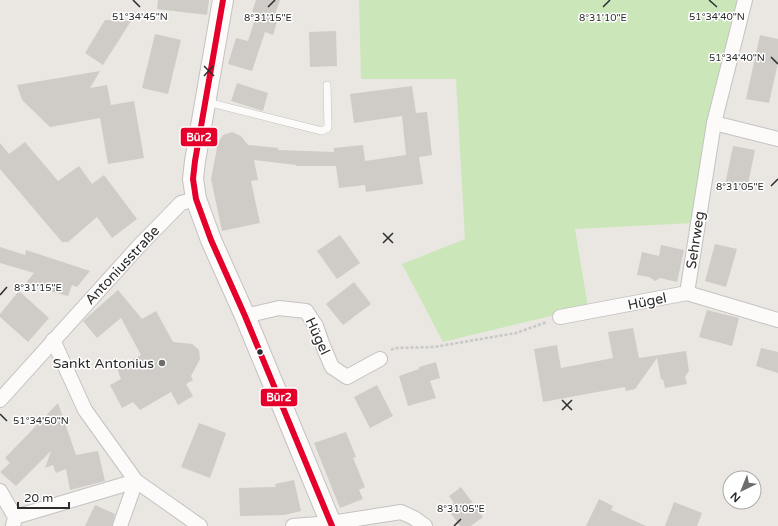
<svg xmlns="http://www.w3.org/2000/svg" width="778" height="526" font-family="'Varela Round',sans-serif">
  <rect width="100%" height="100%" fill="#eae6e1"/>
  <!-- green -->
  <polygon fill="#cbe7b9" points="359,0 739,0 693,223 575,229 588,307 443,342 402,264 465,239 456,79 361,79"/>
  <!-- building -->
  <g fill="#cfccc8">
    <polygon points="158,0 209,0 207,15 157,9"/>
    <polygon points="256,0 280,0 275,14 279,15 273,35 265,32 252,71 228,64 236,38 248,41 257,13 252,12"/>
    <polygon points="105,20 131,21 103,65 85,53"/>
    <polygon points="336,31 337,66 310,67 309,32"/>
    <polygon points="155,34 181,40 168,94 142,88"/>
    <polygon points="760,35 778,39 778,63 769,103 746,99"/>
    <polygon points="100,71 90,88 107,85 111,105 134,101 144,158 108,164 100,118 50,127 22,100 17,85"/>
    <polygon points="237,83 268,93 263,111 231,101"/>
    <polygon points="412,86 416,113 427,112 432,155 419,157 423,184 366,192 365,185 339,188 336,166 296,166 296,165 254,160 258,180 251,181 260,223 222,231 211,179 218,143 223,135 232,132 241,136 248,145 278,148 278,150 334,152 334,148 363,145 365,161 406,155 402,116 354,123 350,94"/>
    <polygon points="25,142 58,181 79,166 92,184 104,175 137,219 112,238 97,217 68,242 62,242 0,169 0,143 9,154"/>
    <polygon points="733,146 755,150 747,189 725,185"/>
    <polygon points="340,235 360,263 337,279 317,251"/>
    <polygon points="715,244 737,249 726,287 705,281"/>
    <polygon points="661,245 684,250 677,282 660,278 655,281 649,277 637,275 642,252 659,256"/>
    <polygon points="0,247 25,255 26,250 90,271 77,287 72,285 68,296 25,284 34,273 0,263"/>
    <polygon points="354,282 371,304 343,325 326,304"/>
    <polygon points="118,290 142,319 156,311 173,342 192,344 199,350 200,359 191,376 193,380 186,384 193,396 178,405 171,392 140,410 133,402 122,408 110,385 121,379 117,368 141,355 121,318 97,338 83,321"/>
    <polygon points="19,291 49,318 28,342 0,317 0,314"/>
    <polygon points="707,310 739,318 732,346 699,337"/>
    <polygon points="633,328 639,358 686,351 689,371 685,377 687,384 665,388 663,379 661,380 657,358 635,389 626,391 625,387 619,388 543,402 534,349 557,345 561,368 613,358 608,332"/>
    <polygon points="761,348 778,352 778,373 756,366"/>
    <polygon points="436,362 440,378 430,381 436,398 408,406 399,376 419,369 419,367"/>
    <polygon points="377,385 393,416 370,428 354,397"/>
    <polygon points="58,403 76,455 98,451 105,481 70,490 66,469 56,473 53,465 45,468 51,451 16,486 0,472 10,463 5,458"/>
    <polygon points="199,423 226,433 210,478 181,467"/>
    <polygon points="346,432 356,457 353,458 365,487 359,490 363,499 340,508 314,443"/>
    <polygon points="294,480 301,511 284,515 240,516 239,488 276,487 275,484"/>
    <polygon points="461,487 483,517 471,526 460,526 447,508 454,503 449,496"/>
    <polygon points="599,499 613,506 611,510 646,526 586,526"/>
    <polygon points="674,502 702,513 697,526 665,526"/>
    <polygon points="95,505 115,514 112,526 85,526"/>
  </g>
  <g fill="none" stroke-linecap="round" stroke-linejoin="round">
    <!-- lane casing -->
    <g stroke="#c4c2c2" stroke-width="8">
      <polyline id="lane" points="207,102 322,131 328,128 327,85"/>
    </g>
    <!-- street casing -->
    <g stroke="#c4c2c2" stroke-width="16">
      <g id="street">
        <polyline points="745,0 714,123 687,293 778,320"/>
        <polyline points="714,123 778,139"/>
        <polyline points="245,316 279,308 306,311 316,326 323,346 332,367 347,377 380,359"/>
        <polyline points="560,317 687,293"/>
        <polyline points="53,340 85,410 136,481 200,526"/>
        <polyline points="0,400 139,246 181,203 196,199"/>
        <polyline points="0,491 15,517 13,526"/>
        <polyline points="15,517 136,481"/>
        <polyline points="120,526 136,481"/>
        <polyline points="293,526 331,523 401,512 414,518 425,526"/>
      </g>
    </g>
    <!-- secondary casing -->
    <g stroke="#c4c2c2" stroke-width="22">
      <polyline id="secondary" points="223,0 195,161 193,179 196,199 211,240 245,316 332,526"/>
    </g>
    <!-- path -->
    <polyline stroke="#c8c8c7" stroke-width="2.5" stroke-dasharray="3 2" stroke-linecap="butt" points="391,350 395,348 434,347 516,333 547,322"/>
    <!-- lane -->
    <use href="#lane" stroke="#fcfbfa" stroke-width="7"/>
    <!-- street -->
    <use href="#street" stroke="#fcfbfa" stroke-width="14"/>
    <!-- secondary -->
    <use href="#secondary" stroke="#fcfbfa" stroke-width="20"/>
    <!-- bus-1 casing -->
    <g stroke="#fff" stroke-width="9">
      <polyline id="bus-1" points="223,0 195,161 193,179 196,199 211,240 245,316 332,526"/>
    </g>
    <!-- bus-1 -->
    <use href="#bus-1" stroke="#e4002b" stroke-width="6"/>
  </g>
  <!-- ticks -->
  <path fill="none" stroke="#2c2c2c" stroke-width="1.5" d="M133,0L140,7M709,0L717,7M268,7L275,0M603,7L610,0M771,57L778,64M204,66L214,76M204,76L213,66M771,186L778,179M383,233L393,243M383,243L393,233M0,295L7,287M562,400L572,410M562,410L572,400M0,414L7,421M454,526L461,519"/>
  <!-- markers -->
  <circle fill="#2c2c2c" stroke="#fff" stroke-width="1.5" cx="260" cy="352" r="3.5"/>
  <circle fill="#6e6d6b" stroke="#fff" stroke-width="1.5" cx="162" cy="363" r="4"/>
  <g text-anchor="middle" stroke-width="3" stroke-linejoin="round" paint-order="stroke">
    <!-- street labels -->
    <g font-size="14" fill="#2c2c2c" stroke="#fff">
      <text transform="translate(695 240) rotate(-81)" y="5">Sehrweg</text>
      <text transform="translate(122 265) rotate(-47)" y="5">Antoniusstraße</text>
      <text transform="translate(647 301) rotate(-11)" y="5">Hügel</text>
      <text transform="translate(318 336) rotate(65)" y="5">Hügel</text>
    </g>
    <!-- poi labels -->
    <g font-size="14" fill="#2c2c2c" stroke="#fff" text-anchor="end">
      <text x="154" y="368">Sankt Antonius</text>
    </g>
  </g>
  <g font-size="10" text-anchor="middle" fill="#2c2c2c" stroke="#fff" stroke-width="3" stroke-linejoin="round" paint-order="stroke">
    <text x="717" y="20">51°34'40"N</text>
    <text x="140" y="20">51°34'45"N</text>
    <text x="268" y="21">8°31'15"E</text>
    <text x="603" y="21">8°31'10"E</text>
    <text x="737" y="61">51°34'40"N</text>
    <text x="740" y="190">8°31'05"E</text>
    <text x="38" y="291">8°31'15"E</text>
    <text x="41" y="424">51°34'50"N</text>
    <text x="461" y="512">8°31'05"E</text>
  </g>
  <g stroke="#fff" stroke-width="1.5">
    <rect x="180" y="127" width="38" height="20" rx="4" fill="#e4002b"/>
    <rect x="260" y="388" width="38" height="19" rx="4" fill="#e4002b"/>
  </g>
  <g font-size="11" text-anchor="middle" font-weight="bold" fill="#fff">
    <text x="199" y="141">Bür2</text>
    <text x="279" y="401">Bür2</text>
  </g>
  <!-- north arrow -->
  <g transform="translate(742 490) rotate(223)"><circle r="19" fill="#ffffff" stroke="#ababab"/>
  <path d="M0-3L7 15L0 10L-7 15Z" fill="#6e6d6b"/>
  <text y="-6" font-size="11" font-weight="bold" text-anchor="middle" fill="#2c2c2c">N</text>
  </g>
  <!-- scale -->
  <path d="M18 502v6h51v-6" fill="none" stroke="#2c2c2c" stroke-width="2"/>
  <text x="24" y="502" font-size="12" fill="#2c2c2c" stroke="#ffffff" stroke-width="3" paint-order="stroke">20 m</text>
</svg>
